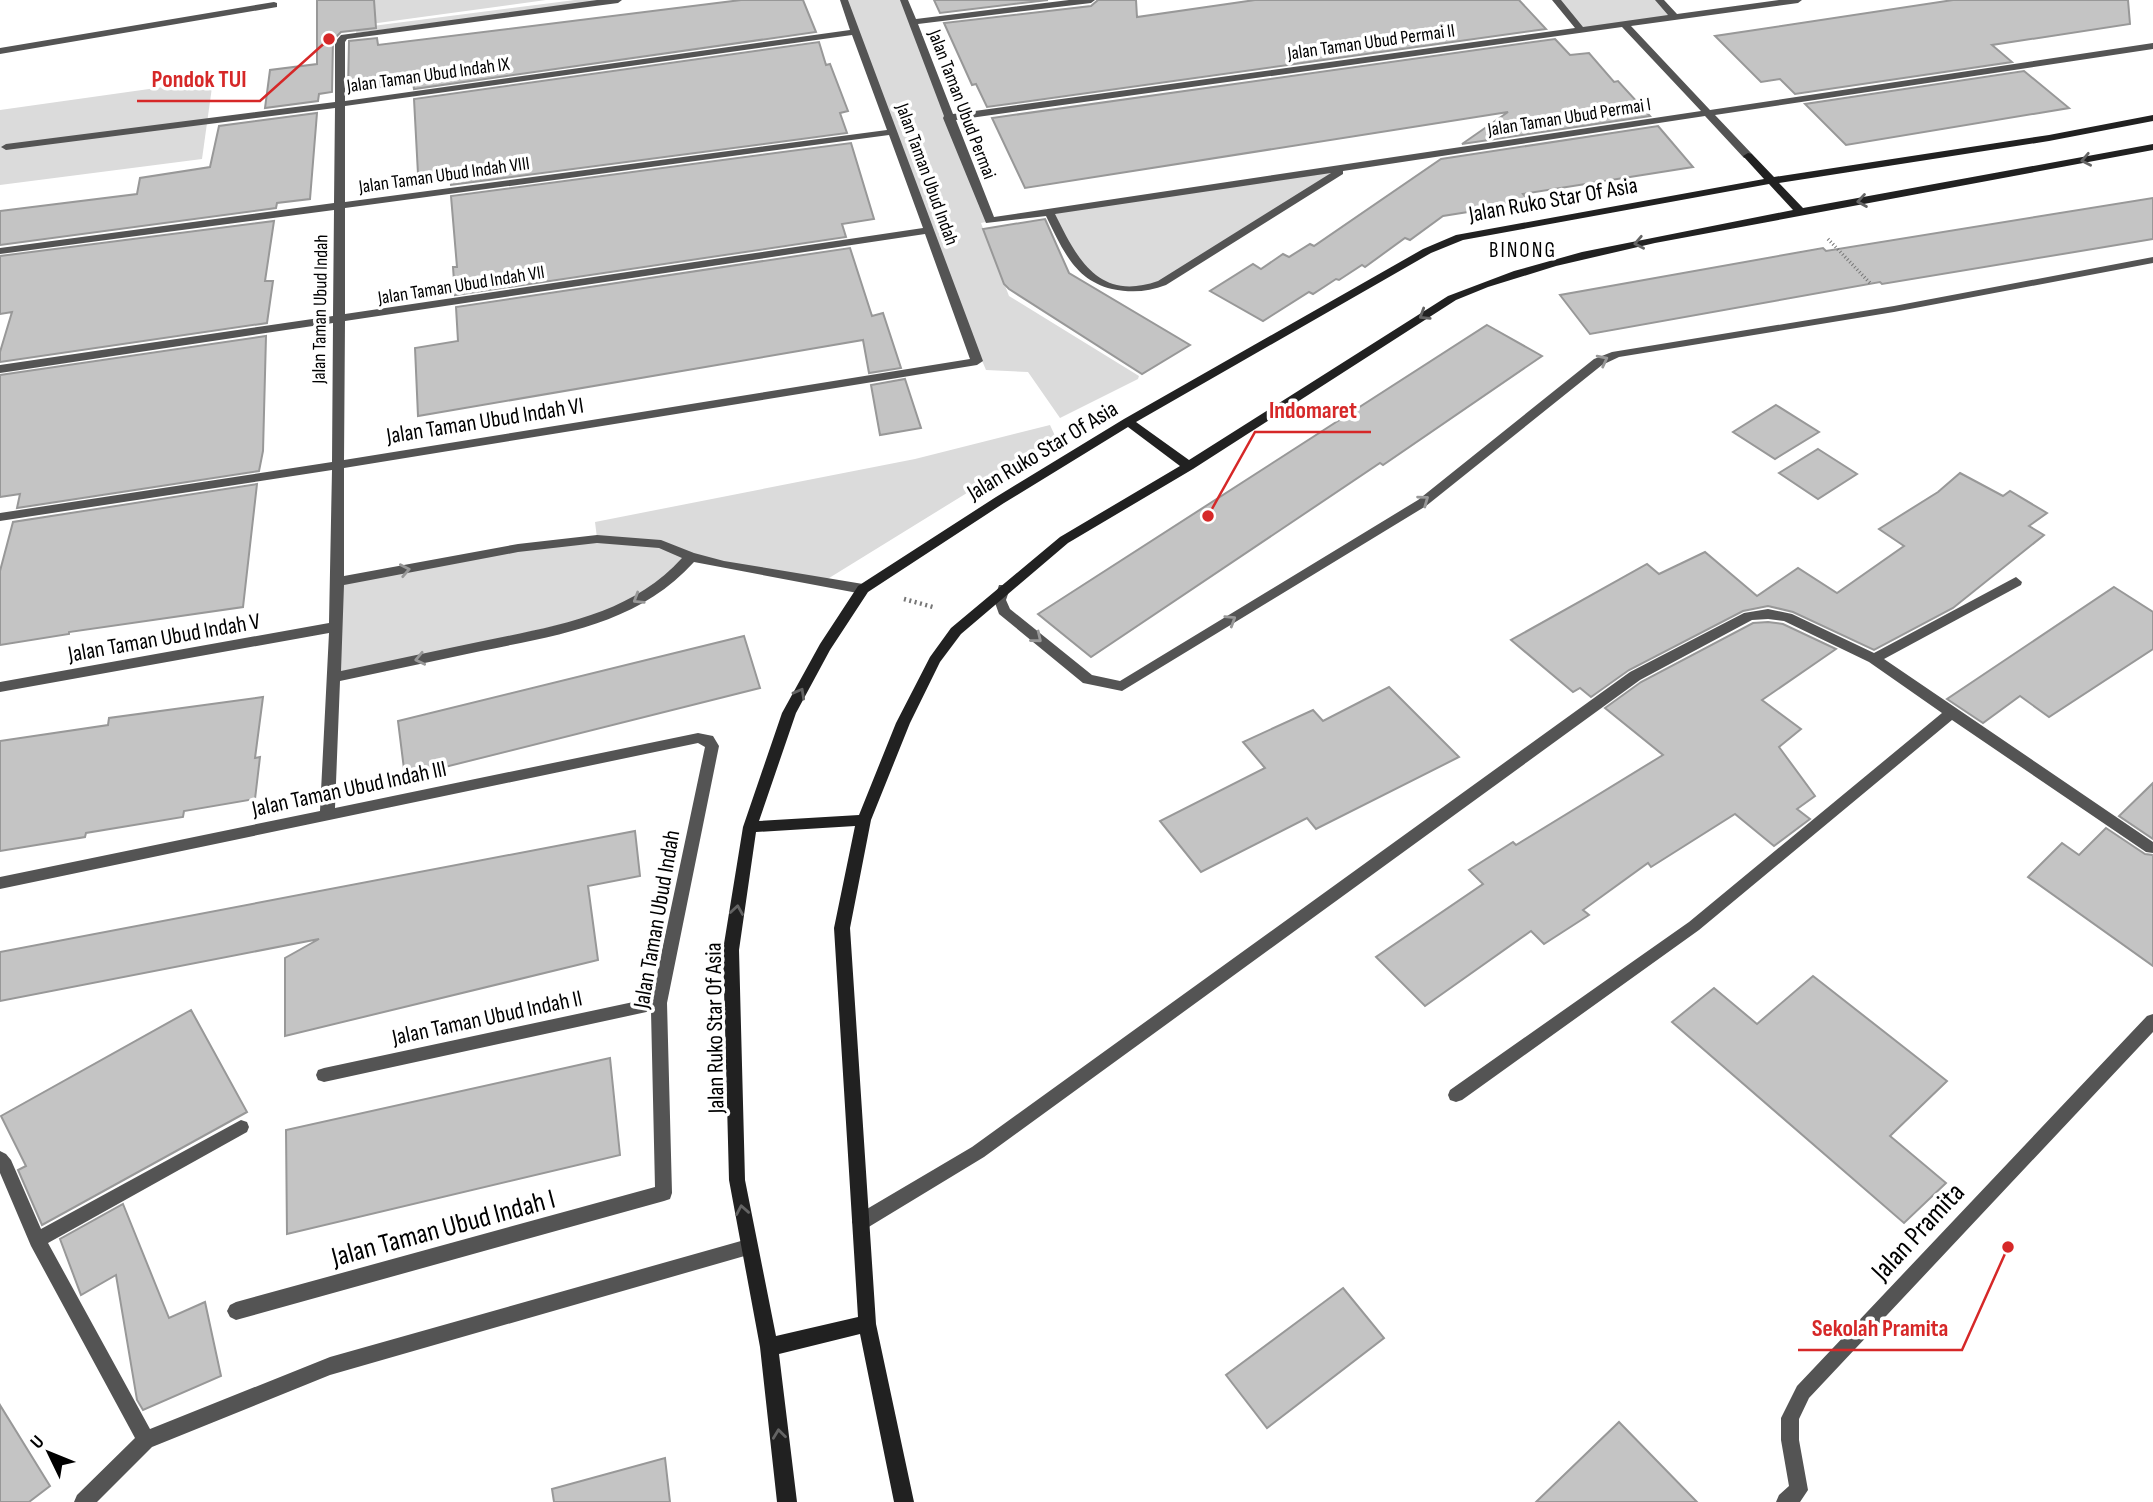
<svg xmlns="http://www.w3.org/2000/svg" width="2153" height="1502" font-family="'Sofia Sans Condensed',sans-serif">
  <rect width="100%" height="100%" fill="#fff"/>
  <!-- green -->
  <g fill="#dbdbdb">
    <polygon points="334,0 546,0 341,28"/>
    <polygon points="575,0 614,0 356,33 357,28"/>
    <polygon points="844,0 904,0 990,221 981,223 1009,296 1139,376 1138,379 1060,418 1028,372 986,370 927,231"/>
    <polygon points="1556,0 1659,0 1675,17 1581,30"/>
    <polygon points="213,80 202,159 0,185 0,110"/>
    <polygon points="1343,169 1162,283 1124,288 1087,277 1049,212"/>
    <polygon points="1050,425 1056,438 821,583 692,557 620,611 334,677 338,582 597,538 595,522 915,459"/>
  </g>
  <!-- building -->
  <g fill="#c4c4c4" stroke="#989898" stroke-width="2">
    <polygon points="317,0 374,0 376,28 341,32 333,40 332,92 319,94 318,101 265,108 270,70 317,64"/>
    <polygon points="741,0 803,0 816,32 414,89 413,83 348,91 349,41 377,38 378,45"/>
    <polygon points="934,0 1048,0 940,13"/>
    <polygon points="1098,0 1136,0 1137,17 1255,0 1519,0 1546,29 987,107 976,84 972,85 944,23 1091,6"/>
    <polygon points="1953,0 2128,0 2130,24 1992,45 2012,62 1795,94 1780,79 1761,82 1715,36"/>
    <polygon points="1555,39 1570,55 1589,53 1614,82 1618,81 1650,116 1462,144 1508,112 1025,188 992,118"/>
    <polygon points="819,42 826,65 830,64 848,111 840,113 847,133 451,185 449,170 418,174 414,99"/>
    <polygon points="2024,71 2069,108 1846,145 1805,104"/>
    <polygon points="317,113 310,199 277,203 276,208 0,245 0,211 137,194 140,178 210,167 219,126"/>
    <polygon points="1658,126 1693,167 1523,194 1530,202 1443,216 1410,240 1405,238 1365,267 1362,265 1339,280 1336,279 1313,294 1309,292 1263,321 1210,291 1253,264 1261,269 1283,254 1289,257 1310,244 1314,246 1441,159"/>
    <polygon points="851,143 874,219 842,224 846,237 455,295 453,267 457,267 451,196"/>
    <polygon points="2153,198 2153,239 1882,284 1880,282 1590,334 1560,295 1823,248 1826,251"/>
    <polygon points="1045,219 1069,273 1190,345 1142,374 1009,289 1004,284 983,229"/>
    <polygon points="274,221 265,281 273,281 267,323 0,362 0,352 12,312 0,314 0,256"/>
    <polygon points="850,248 872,316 883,313 901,368 869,373 863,340 418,416 415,348 458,341 456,307"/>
    <polygon points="1487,325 1542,356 1383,465 1380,463 1091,657 1038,614"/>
    <polygon points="266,336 263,451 259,471 17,508 20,494 0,497 0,375"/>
    <polygon points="905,379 921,428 880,435 871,385"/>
    <polygon points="1776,405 1819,432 1775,459 1733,432"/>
    <polygon points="1818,449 1857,474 1818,499 1779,473"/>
    <polygon points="1960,473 2003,496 2010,491 2047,513 2029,526 2044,535 1953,608 1874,650 1793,612 1768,606 1743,611 1629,670 1591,697 1580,688 1573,692 1511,640 1647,564 1659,574 1705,552 1757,596 1798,568 1837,593 1904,546 1879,529 1938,492"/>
    <polygon points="257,484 243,607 69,632 69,634 0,645 0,571 13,522"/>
    <polygon points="2114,587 2153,612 2153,649 2049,717 2020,696 1983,723 1947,699"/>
    <polygon points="1768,622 1783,624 1836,649 1762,700 1801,729 1779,747 1815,796 1797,809 1810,819 1774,846 1735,814 1651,867 1648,863 1583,910 1589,915 1544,944 1531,931 1425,1006 1376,957 1483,884 1469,870 1513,842 1516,845 1663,755 1605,708 1641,682 1753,623"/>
    <polygon points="744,636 760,688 405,777 398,721"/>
    <polygon points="1389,687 1459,757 1316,829 1307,818 1201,872 1160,821 1265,768 1243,742 1313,710 1323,721"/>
    <polygon points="263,697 255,758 260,757 255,799 184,811 183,817 86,833 85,837 0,851 0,741 108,725 109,718"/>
    <polygon points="2153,783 2153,839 2119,816"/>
    <polygon points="2106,828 2145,854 2153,855 2153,966 2028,877 2062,843 2079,855"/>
    <polygon points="635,831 640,876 588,886 598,960 285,1036 285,958 319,939 0,1001 0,952"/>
    <polygon points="1813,976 1947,1081 1890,1136 1946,1183 1904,1223 1672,1022 1714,988 1757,1024"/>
    <polygon points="191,1010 247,1112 42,1225 18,1170 26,1166 1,1116"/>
    <polygon points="610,1058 620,1155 287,1234 286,1130"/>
    <polygon points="123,1204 169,1318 205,1302 221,1376 143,1410 137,1400 116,1275 81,1295 60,1239"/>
    <polygon points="1343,1288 1384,1338 1267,1428 1226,1375"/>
    <polygon points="0,1405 50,1486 29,1502 0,1502"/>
    <polygon points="1619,1422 1697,1502 1536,1502"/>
    <polygon points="665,1458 670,1502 554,1502 552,1489"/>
  </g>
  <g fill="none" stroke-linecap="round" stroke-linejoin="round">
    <!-- path-far1 -->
    <polyline stroke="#767676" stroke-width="3.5" stroke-dasharray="1 2.5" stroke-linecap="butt" points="1828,239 1870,283"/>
    <!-- path -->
    <polyline stroke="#767676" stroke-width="4.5" stroke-dasharray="2 3.5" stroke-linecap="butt" points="904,599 933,607"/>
    <!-- lane -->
    <polygon fill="#545454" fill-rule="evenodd" points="2153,257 2153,263 1894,312 1619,357 1602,365 1426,506 1122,691 1083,683 999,614 994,600 999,585 1009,585 1010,588 1006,600 1010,609 1092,675 1120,681 1418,500 1594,359 1612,352 1894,306"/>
    <!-- street -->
    <g fill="#545454" fill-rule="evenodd">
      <path d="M597,0H622L618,3L347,39L345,42V101L850,30L840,0H848L983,361L977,365L344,468V576L518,544L597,535L661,540L694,553L724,561L863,584L869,589L863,594L694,562C638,624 559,635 481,651C434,661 387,671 340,681L335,808L698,733L713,736L719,746L667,1003L672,1193L670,1199L664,1201L236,1320L230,1317L227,1311L230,1305L236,1302L655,1187L651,1011L324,1082L318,1080L316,1075L318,1070L324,1068L652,998L705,747L698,743L0,889V877L320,811L329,633L0,692V682L329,623L332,470L0,521V513L332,462L333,323L0,373V365L333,316L334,210L0,254V248L334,203L335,108L6,150L1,147L6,144L335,102V42L341,35ZM852,35L887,130L345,202V106ZM889,135L923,228L345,314V208ZM925,234L970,359L344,460L345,321ZM597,543L659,548L682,558C631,615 555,626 483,641C435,651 388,661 341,671L344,585L518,552Z"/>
      <path d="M900,0H908L916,19L1069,0H1095L1091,3L918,24L953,114L1575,28L1552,0H1561L1583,27L1668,15L1655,0H1664L1677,14L1779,0H1802L1798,3L1631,26L1710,110L2153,43V49L1715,115L1752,154V158H1744L1705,116L1343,171V174L1166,285C1148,292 1131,293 1112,289C1074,280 1062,248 1046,216L986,223L943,118L944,116ZM1622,27L1701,111L994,217L956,120ZM1331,173L1158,281C1098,302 1077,258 1055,214Z"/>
      <polygon points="274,2 277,3 277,7 0,54 0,48"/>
      <polygon points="2016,577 2022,582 2021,585 1884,659 2153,842 2153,853 2146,852 1952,720 1699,930 1462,1100 1456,1102 1450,1100 1448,1095 1450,1090 1689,922 1942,713 1869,662 1784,621 1768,619 1752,620 1640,680 984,1157 867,1228 861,1230 855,1228 852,1222 855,1216 972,1147 1630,672 1744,613 1768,609 1792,614 1874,653"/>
      <polygon points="2153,1014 2153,1032 1809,1398 1799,1419 1799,1440 1808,1490 1800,1502 1776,1502 1779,1495 1789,1486 1781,1440 1781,1418 1797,1386 2147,1016"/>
      <polygon points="241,1120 247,1122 249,1127 247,1132 48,1243 150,1429 330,1357 748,1239 754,1241 757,1247 754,1253 748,1255 330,1375 152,1447 97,1502 74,1502 77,1495 135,1438 31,1246 0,1173 0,1151 6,1154 11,1160 41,1229"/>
    </g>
    <!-- secondary -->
    <path fill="#212121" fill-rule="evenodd" d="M2153,115V121L2049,141L1779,183L1803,208L2153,144V150L1655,243L1556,266L1488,287L1456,300L1193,469L1068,543L961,634L940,662L910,723L871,820L850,928L876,1324L914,1502H894L860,1334L779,1354L797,1502H777L760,1347L729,1180L723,950L743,827L782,713L820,644L858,586L996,497L1124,419L1423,249L1456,235L1764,179L1743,156L1748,153L1752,154L1774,177L2049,135ZM1769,184L1793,210L1582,252L1514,271L1448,296L1189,460L1136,422L1431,253L1463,240ZM1128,427L1180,466L1060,537L951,628L930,657L896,723L859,815L759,821L796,713L830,650L868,592L1004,503ZM855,826L834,928L858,1317L776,1336L745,1180L739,950L756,832Z"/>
  </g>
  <!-- one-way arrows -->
  <defs><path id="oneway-chevron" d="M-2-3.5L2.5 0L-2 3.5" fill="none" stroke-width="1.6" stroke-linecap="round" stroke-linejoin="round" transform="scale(1.75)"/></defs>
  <g stroke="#646464">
    <use href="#oneway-chevron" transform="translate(2086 160) rotate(169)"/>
    <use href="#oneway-chevron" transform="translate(1862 201) rotate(171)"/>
    <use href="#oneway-chevron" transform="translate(1639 243) rotate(169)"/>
    <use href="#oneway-chevron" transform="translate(1424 315) rotate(148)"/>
    <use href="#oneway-chevron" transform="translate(800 693) rotate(-61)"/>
    <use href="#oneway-chevron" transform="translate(737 910) rotate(-81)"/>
    <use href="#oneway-chevron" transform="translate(742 1210) rotate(-100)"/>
    <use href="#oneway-chevron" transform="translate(779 1434) rotate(-97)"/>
  </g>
  <g stroke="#989898">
    <use href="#oneway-chevron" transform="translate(1603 360) rotate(-27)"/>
    <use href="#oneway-chevron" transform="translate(1424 500) rotate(-36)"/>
    <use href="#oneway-chevron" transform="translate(405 570) rotate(-11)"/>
    <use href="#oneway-chevron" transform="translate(638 599) rotate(148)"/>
    <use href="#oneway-chevron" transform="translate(1231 620) rotate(-32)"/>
    <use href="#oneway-chevron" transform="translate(1037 638) rotate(39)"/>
    <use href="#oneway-chevron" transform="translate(420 659) rotate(168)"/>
  </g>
  <g text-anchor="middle" stroke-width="7" stroke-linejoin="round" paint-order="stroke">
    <!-- far-street labels -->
    <g font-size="19" fill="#000" stroke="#fff">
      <text transform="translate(1371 41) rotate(-8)" y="7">Jalan Taman Ubud Permai II</text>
      <text transform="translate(428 74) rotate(-8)" y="7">Jalan Taman Ubud Indah IX</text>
      <text transform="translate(963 104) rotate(69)" y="7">Jalan Taman Ubud Permai</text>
      <text transform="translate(1569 116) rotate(-9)" y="7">Jalan Taman Ubud Permai I</text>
      <text transform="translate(444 174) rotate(-8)" y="7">Jalan Taman Ubud Indah VIII</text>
      <text transform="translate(928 174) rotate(70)" y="7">Jalan Taman Ubud Indah</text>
      <text transform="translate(461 284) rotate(-9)" y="7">Jalan Taman Ubud Indah VII</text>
      <text transform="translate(319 309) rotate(-89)" y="7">Jalan Taman Ubud Indah</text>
    </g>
    <!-- far-quarter labels -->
    <g font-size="21" letter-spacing="2" fill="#000" stroke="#fff">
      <text x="1523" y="257">BINONG</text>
    </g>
    <!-- street labels -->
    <g font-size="23" fill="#000" stroke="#fff">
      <text transform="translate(1553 199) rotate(-10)" y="8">Jalan Ruko Star Of Asia</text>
      <text transform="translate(485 420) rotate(-9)" y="8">Jalan Taman Ubud Indah VI</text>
      <text transform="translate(1042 450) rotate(-31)" y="8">Jalan Ruko Star Of Asia</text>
      <text transform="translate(164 637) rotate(-10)" y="8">Jalan Taman Ubud Indah V</text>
      <text transform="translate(349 788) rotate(-12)" y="8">Jalan Taman Ubud Indah III</text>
      <text transform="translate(656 919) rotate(-80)" y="8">Jalan Taman Ubud Indah</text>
      <text transform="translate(487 1017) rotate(-12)" y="8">Jalan Taman Ubud Indah II</text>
      <text transform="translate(714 1028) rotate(-91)" y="8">Jalan Ruko Star Of Asia</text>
    </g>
    <!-- near-street labels -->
    <g font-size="28" fill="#000" stroke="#fff">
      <text transform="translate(443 1227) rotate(-15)" y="10">Jalan Taman Ubud Indah I</text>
      <text transform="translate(1917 1231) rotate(-47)" y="10">Jalan Pramita</text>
    </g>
  </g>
  <!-- callouts -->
  <path fill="none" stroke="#d62828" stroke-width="2.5" d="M329 39L260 101H137M1208 516L1255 432H1371M2008 1247L1962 1350H1798"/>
  <g fill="#d62828" stroke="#fff" stroke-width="2.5">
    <circle cx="329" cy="39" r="7"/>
    <circle cx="1208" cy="516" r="7"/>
    <circle cx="2008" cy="1247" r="7"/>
  </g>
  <g font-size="24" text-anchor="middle" font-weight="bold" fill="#d62828" stroke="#fff" stroke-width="7" stroke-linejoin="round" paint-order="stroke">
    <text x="199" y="87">Pondok TUI</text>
    <text x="1313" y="418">Indomaret</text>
    <text x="1880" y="1336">Sekolah Pramita</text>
  </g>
  <!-- north arrow -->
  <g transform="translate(49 1453) rotate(313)" stroke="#ffffff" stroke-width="5" paint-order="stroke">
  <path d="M0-5L12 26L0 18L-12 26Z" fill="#000000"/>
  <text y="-10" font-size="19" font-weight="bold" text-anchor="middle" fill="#000000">U</text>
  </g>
</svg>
